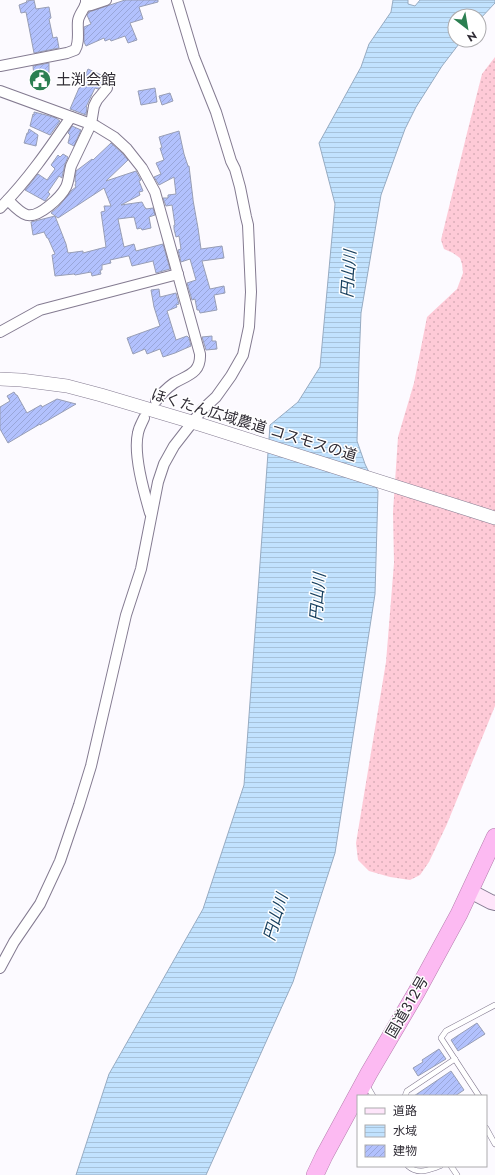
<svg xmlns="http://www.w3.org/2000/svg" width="495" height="1175" font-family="Jost,'Noto Sans JP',sans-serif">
  <defs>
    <pattern id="grass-dots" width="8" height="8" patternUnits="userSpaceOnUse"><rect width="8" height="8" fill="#fecad7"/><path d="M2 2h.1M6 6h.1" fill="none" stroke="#daaeb9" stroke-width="1.8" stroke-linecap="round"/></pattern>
    <pattern id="water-rules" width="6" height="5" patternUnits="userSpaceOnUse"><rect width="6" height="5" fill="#c1e2fe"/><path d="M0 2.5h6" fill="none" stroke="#a6c2da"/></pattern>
    <pattern id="building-hatch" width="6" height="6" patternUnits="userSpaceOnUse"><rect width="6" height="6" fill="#b2c1fd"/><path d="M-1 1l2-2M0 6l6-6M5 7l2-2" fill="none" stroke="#99a6d9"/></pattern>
  </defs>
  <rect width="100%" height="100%" fill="#fcfaff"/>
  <!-- grass -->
  <polygon fill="url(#grass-dots)" points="495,57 495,706 447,824 429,862 420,875 410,880 390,877 369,871 358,860 356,843 386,662 394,563 393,512 398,437 414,383 427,317 457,289 463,273 462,264 460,258 453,253 444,249 441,240 467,133 482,74"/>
  <!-- water -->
  <polygon fill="url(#water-rules)" stroke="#96abc2" points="393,0 408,0 408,4 415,6 420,0 495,0 495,3 479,20 479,16 455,16 455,40 462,40 442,66 416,107 405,129 381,195 361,313 359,362 357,441 365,464 378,491 375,594 335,853 293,982 206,1175 76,1175 109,1074 203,909 244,785 270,425 298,402 320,367 335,204 319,143 361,67 369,44 391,12"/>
  <!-- building -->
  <g fill="url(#building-hatch)" stroke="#989eb5">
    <polygon points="34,0 36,9 49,7 51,18 49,19 53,38 57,37 59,48 34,53 26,12 21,13 19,5 27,2 26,1"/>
    <polygon points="125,0 158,0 158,2 139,7 143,19 130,23 137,40 128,43 125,36 111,41 110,39 105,41 104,38 86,46 84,42 84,27 91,24 87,15 89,12"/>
    <polygon points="49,63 49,73 45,74 46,86 35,87 33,66"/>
    <polygon points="88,69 108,78 106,82 102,84 98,89 95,88 86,107 87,107 86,115 70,109 79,88 80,88"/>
    <polygon points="155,88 157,102 141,105 138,91"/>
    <polygon points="170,93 173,101 162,105 159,96"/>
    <polygon points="34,112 46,115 56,118 60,121 50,135 30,126 33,114 34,115"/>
    <polygon points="72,126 81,130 74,146 68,143 70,135 68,133"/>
    <polygon points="29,129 38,135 36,146 24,143 27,133 28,133"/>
    <polygon points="179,131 184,154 188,166 189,166 193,199 193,200 198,228 201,249 222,246 224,258 202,261 210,289 224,286 225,293 214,295 217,310 200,313 199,310 197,310 195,299 192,300 187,283 196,280 190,259 181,262 178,250 181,249 179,236 176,237 174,229 174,225 175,225 172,205 166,206 163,198 168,198 168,195 176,194 174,177 159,185 154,177 161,174 156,163 164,160 160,148 162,148 159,137"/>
    <polygon points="111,143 122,153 128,160 106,181 136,171 141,180 139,181 143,191 139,192 140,195 121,205 142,202 145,208 146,208 146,209 153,208 155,215 149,217 151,228 142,230 141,228 137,229 134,217 118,219 124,247 134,244 136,251 163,244 170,269 156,273 153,261 132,266 129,256 128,256 110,260 111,263 102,265 102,270 100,270 101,274 92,276 91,272 75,275 74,274 55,276 52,255 55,254 48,238 47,238 44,232 33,235 31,222 55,216 66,244 68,253 83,251 83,253 106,247 101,212 105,211 104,206 111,206 104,188 58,218 51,213 59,206 72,190 76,187 75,185 76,183 75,181 76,171 92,159 93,160"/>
    <polygon points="63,154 68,157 65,164 62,177 62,178 59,176 48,192 50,194 45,201 25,190 38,174 47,180 55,169 51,165 58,155 60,157"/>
    <polygon points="159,289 160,297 176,293 179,304 176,305 177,307 167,311 176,340 187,336 189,338 191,346 175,353 163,357 160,349 147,354 145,349 133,354 127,338 160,326 154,307 151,290"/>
    <polygon points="212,336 212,341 216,341 217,349 206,350 202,337"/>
    <polygon points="14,392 16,395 17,395 27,413 41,405 42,407 57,399 76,404 40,425 40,424 8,443 0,429 0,407 10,401 7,396"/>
    <polygon points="477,1023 485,1034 458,1051 451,1040"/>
    <polygon points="439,1049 446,1059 418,1076 413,1068 423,1062 422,1060"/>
    <polygon points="451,1071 464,1090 455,1096 414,1096"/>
  </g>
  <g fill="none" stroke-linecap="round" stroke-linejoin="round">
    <!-- service casing -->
    <g stroke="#847b91" stroke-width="6">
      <g id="service">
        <polyline points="366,1084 373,1096"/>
        <polyline points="405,1096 407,1091 455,1059"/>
        <polyline points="479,1096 441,1038 446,1031 495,1005"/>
        <polyline points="486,1128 495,1144"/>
        <path d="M408,1166C418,1175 428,1170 440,1166"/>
        <polyline points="451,1166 457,1175"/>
      </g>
    </g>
    <!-- minor casing -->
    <g stroke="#847b91" stroke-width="12">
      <g id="minor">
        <polyline points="85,6 91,5 106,0"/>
        <path d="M0,66L67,53L75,50C80,42 77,30 78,21C79,13 87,7 86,0"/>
        <path d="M0,91L96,126L114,137L127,149L142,168L155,192L200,354C201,373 188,375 174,383C167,388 161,394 156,401"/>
        <path d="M8,200C13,205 20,213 27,215C39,218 61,197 66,187C69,181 69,173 71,166L91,124L94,106L97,100L107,88"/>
        <path d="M0,208C27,181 49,149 71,117"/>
        <polyline points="0,332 40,310 178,274"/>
        <path d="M144,418C142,423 139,427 138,433C133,454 144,492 150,513"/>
        <polyline points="0,968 14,942 40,904 60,861 79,805 91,766 126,615 141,569 158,482 164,464 174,446 202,410 216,397 231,376 243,355 249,327 251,292 248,225 246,217 240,187 235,169 231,161 216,112 194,57 177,0"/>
      </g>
    </g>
    <!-- tertiary casing -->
    <g stroke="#847b91" stroke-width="14">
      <polyline id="tertiary" points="0,379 21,380 67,386 101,395 202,425 495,518"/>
    </g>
    <!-- secondary casing -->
    <g stroke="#847b91" stroke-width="16">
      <polyline id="secondary" points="470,891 491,902 495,903"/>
    </g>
    <!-- trunk casing -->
    <g stroke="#b57dad" stroke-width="18">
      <polyline id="trunk" points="315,1175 324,1156 369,1073 416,993 459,914 495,837"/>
    </g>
    <!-- service -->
    <use href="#service" stroke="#fff" stroke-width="5"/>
    <!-- minor -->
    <use href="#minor" stroke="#fff" stroke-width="10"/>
    <!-- tertiary -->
    <use href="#tertiary" stroke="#fff" stroke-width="13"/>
    <!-- secondary -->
    <use href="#secondary" stroke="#fee5fa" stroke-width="14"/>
    <!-- trunk -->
    <use href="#trunk" stroke="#fcbaf2" stroke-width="17"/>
  </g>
  <!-- icons -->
  <defs>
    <g id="civic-disc" transform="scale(1.15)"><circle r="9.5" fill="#2b7f51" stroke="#fff"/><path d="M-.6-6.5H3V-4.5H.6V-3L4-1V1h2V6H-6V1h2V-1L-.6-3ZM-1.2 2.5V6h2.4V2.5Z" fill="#fff"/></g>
  </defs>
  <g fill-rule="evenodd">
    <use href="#civic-disc" x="40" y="80"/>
  </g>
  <g text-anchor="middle" stroke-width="3" stroke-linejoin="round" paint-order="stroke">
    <!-- poi labels -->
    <g font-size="15" fill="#302c35" stroke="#fff" text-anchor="start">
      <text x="56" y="85">土渕会館</text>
    </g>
    <!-- street labels -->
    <g font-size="15" fill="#302c35" stroke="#fff">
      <text transform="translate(254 425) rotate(17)" y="5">ほくたん広域農道 コスモスの道</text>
      <text transform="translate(407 1007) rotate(-60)" y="5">国道312号</text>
    </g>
    <!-- water labels -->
    <g font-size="16" font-style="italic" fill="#153e5d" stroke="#fff">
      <text transform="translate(348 274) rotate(-86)" y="6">円山川</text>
      <text transform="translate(317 597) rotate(-85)" y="6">円山川</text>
      <text transform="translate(275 917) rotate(-73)" y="6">円山川</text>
    </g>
  </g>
  <!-- legend -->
  <rect x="357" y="1095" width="130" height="72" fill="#ffffff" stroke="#acabae"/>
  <rect x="365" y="1108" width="20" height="6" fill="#fee5fa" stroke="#acabae"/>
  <text x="393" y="1115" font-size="12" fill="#302c35">道路</text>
  <rect x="365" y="1125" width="20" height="12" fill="url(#water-rules)" stroke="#acabae"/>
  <text x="393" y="1135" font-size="12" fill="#302c35">水域</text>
  <rect x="365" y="1145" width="20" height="12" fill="url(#building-hatch)" stroke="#acabae"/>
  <text x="393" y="1155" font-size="12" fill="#302c35">建物</text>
  <!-- north arrow -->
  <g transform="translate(467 28) rotate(149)"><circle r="19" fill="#ffffff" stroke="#acabae"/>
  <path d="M0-3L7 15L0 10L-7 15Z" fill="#2b7f51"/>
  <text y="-6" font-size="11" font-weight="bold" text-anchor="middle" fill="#302c35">N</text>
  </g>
</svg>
